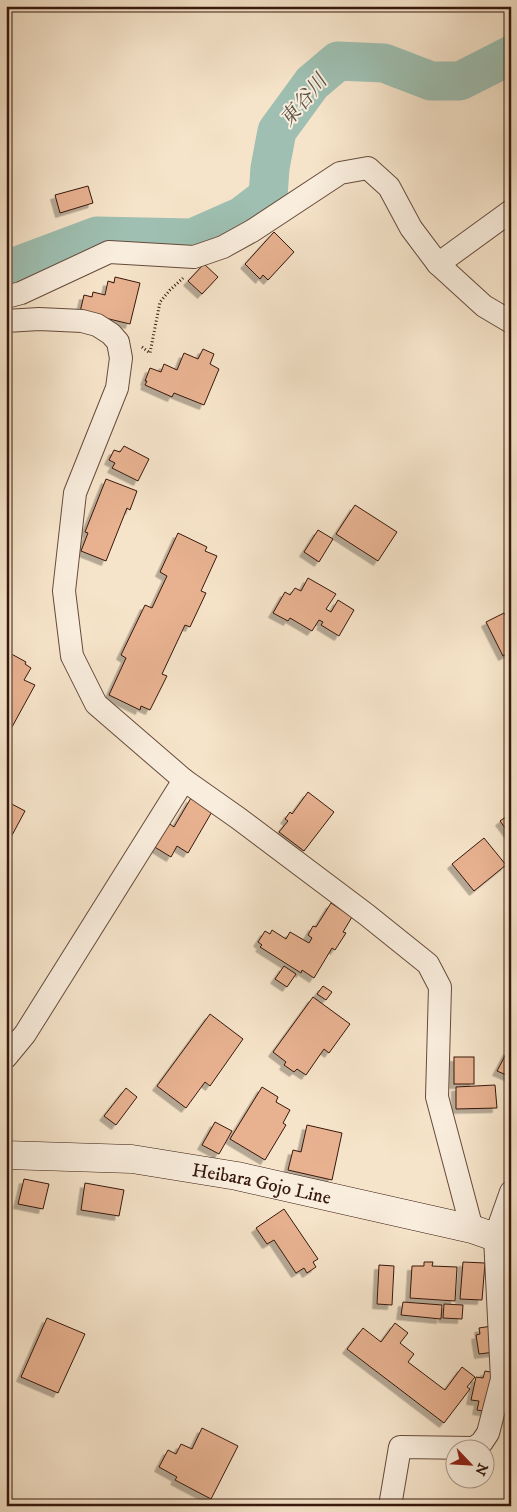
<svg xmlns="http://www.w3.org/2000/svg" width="517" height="1512" font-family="'IM FELL DW Pica','Noto Serif JP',serif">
  <defs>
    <filter id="shadow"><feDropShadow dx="-4.5" dy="4.5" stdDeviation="0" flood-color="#0004"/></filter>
  </defs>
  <rect width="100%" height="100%" fill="#f6e4ca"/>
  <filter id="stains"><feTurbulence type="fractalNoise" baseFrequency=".004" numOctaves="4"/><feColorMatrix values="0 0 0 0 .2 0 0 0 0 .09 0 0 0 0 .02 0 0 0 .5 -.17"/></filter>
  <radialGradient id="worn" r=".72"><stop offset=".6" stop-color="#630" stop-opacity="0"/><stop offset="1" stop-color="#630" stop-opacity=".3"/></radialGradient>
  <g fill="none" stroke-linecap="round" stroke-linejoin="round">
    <!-- river -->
    <polyline stroke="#9ebfb1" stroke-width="39" points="6,270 97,236 192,238 242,216 268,196 270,168 277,131 312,83 338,61 384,63 431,81 460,81 511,55"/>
  </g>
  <!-- building -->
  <g fill="#e8b291" stroke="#36180c" filter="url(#shadow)">
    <polygon points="88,186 93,203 60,213 55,195"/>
    <polygon points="274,232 294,252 268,280 263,275 260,279 245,264"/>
    <polygon points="204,264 218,277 202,294 188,281"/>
    <polygon points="115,277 140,283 130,324 80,312 84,295 92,297 93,292 105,295 108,281 114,283"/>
    <polygon points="203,349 214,354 210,364 219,369 204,405 174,393 172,397 145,385 147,381 145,381 150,368 161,372 164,364 177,370 184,353 198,359"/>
    <polygon points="124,446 149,459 138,481 112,468 115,463 109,460 114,450 120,452"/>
    <polygon points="106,479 137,491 130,510 127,508 106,561 81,551 88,533 85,532"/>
    <polygon points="355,505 397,532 378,561 336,534"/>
    <polygon points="318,530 333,539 319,562 304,552"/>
    <polygon points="178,533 207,547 205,551 217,556 201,591 206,593 190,627 185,625 162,674 167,676 150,710 141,706 140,710 109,695 126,658 121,655 145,605 152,608 167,576 160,572"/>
    <polygon points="308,578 336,594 326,609 331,612 338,600 354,610 339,636 321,625 323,622 319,620 312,631 290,618 288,621 273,613 285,592 290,595 295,588 301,591"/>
    <polygon points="504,613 511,626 511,652 503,656 486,622"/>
    <polygon points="6,651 26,662 25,664 31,668 24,680 35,685 6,738"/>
    <polygon points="308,792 334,812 304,851 279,832 288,821 285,819 290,812 292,814"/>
    <polygon points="191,798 213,810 188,853 177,846 171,857 153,846 167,822 174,827"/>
    <polygon points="6,801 25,811 10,839 6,837"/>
    <polygon points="511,813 511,836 500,821"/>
    <polygon points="484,838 506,865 474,891 452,864"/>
    <polygon points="331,903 352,917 343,932 346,933 335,950 332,948 314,978 302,970 301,973 260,947 262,945 258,942 265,931 270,934 272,930 286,939 290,932 309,943 312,938 308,935 313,926 316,927"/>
    <polygon points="284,966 296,974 287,987 275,979"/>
    <polygon points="323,986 332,992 326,1000 317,994"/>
    <polygon points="313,997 350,1024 329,1053 324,1049 306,1075 297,1069 294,1072 284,1065 286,1062 273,1052"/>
    <polygon points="210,1014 243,1039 210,1086 205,1082 186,1108 157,1086"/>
    <polygon points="508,1050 511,1051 511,1077 497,1071"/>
    <rect x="454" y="1057" width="20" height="27"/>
    <polygon points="495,1085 497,1108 456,1109 456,1087"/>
    <polygon points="262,1087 278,1097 276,1102 290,1110 283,1123 286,1125 265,1160 230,1139"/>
    <polygon points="126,1088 137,1097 116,1125 104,1116"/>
    <polygon points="215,1122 232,1131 219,1154 202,1145"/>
    <polygon points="307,1125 342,1133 332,1180 288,1170 293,1150 301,1152"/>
    <polygon points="24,1179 49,1184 43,1209 18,1204"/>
    <polygon points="85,1183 124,1190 119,1216 81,1210"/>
    <polygon points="284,1209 318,1259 313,1262 316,1267 307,1273 304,1268 296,1273 274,1240 267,1244 256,1228"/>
    <polygon points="424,1262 433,1262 432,1266 457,1267 455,1301 410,1298 412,1266 424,1266"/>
    <polygon points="463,1262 485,1263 482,1300 460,1299"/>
    <polygon points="379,1265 394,1266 392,1305 377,1304"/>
    <polygon points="403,1302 442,1305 441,1319 401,1315"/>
    <polygon points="444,1304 463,1305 462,1319 443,1318"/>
    <polygon points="47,1318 85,1334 58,1393 21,1377"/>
    <polygon points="395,1323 408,1333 400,1343 414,1354 408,1362 445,1390 462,1367 475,1377 467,1387 470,1389 444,1423 347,1349 363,1328 381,1342"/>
    <polygon points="492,1326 495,1352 479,1354 476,1335 480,1334 479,1328"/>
    <polygon points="485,1371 496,1373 489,1412 477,1410 479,1401 471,1400 476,1377 483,1378"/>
    <polygon points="202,1428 238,1446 211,1499 175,1480 177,1477 159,1467 168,1450 176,1454 181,1444 192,1449"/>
  </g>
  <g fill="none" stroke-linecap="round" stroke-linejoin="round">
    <!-- street casing -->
    <g stroke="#664b3c" stroke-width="24">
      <g id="street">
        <polyline points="438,264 511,211"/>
        <polyline points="6,297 21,293 109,252 194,257 223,247 252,231 340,173 368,168 389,187 411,228 438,264 484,306 511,322"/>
        <polyline points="6,321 39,319 82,321 97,325 111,334 118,342 121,358 117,388 75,493 64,591 72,656 96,704 184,780 238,818 367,915 428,964 440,987 437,1097 472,1229"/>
        <polyline points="6,1057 25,1034 184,780"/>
        <polyline points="390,1506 400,1447 474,1448 482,1442 488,1433 502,1379 495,1237 511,1192"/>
      </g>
    </g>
    <!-- secondary casing -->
    <g stroke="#36180c" stroke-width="29">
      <g id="secondary">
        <path id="s1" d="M6,1155L132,1159L237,1176L472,1229L495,1237L511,1246"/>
      </g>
    </g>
    <!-- path -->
    <polyline stroke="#36180c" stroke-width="3" stroke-dasharray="1 2.5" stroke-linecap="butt" points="142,347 150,353 160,302 170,290 183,278"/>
    <!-- street -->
    <use href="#street" stroke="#f9eddd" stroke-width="22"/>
    <!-- secondary -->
    <use href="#secondary" stroke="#f9eddd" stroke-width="28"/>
  </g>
  <g text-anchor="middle" stroke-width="4" stroke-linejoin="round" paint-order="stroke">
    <!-- street labels -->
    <g font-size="19" fill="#36180c" stroke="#f9eddd">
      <text dy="7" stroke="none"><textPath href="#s1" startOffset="258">Heibara Gojo Line</textPath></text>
    </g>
    <!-- water labels -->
    <g font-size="20" font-style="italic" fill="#5a5246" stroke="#f9eddd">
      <text transform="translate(303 100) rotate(-50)" y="7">東谷川</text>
    </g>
  </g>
  <!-- margin -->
  <rect width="517" height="1512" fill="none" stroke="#f6e4ca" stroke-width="25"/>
  <rect x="8" y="8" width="502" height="1497" fill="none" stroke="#36180c" stroke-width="2.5"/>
  <rect x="12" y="12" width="492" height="1487" fill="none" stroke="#36180c"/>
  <!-- north arrow -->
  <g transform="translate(470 1464) rotate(115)"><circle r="24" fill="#f9eddd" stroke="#ab9889"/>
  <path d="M0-4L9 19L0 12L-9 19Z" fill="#8f2418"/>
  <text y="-8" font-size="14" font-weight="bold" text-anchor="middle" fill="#36180c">N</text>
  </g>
  <rect width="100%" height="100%" filter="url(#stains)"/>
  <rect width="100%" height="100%" fill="url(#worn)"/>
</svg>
